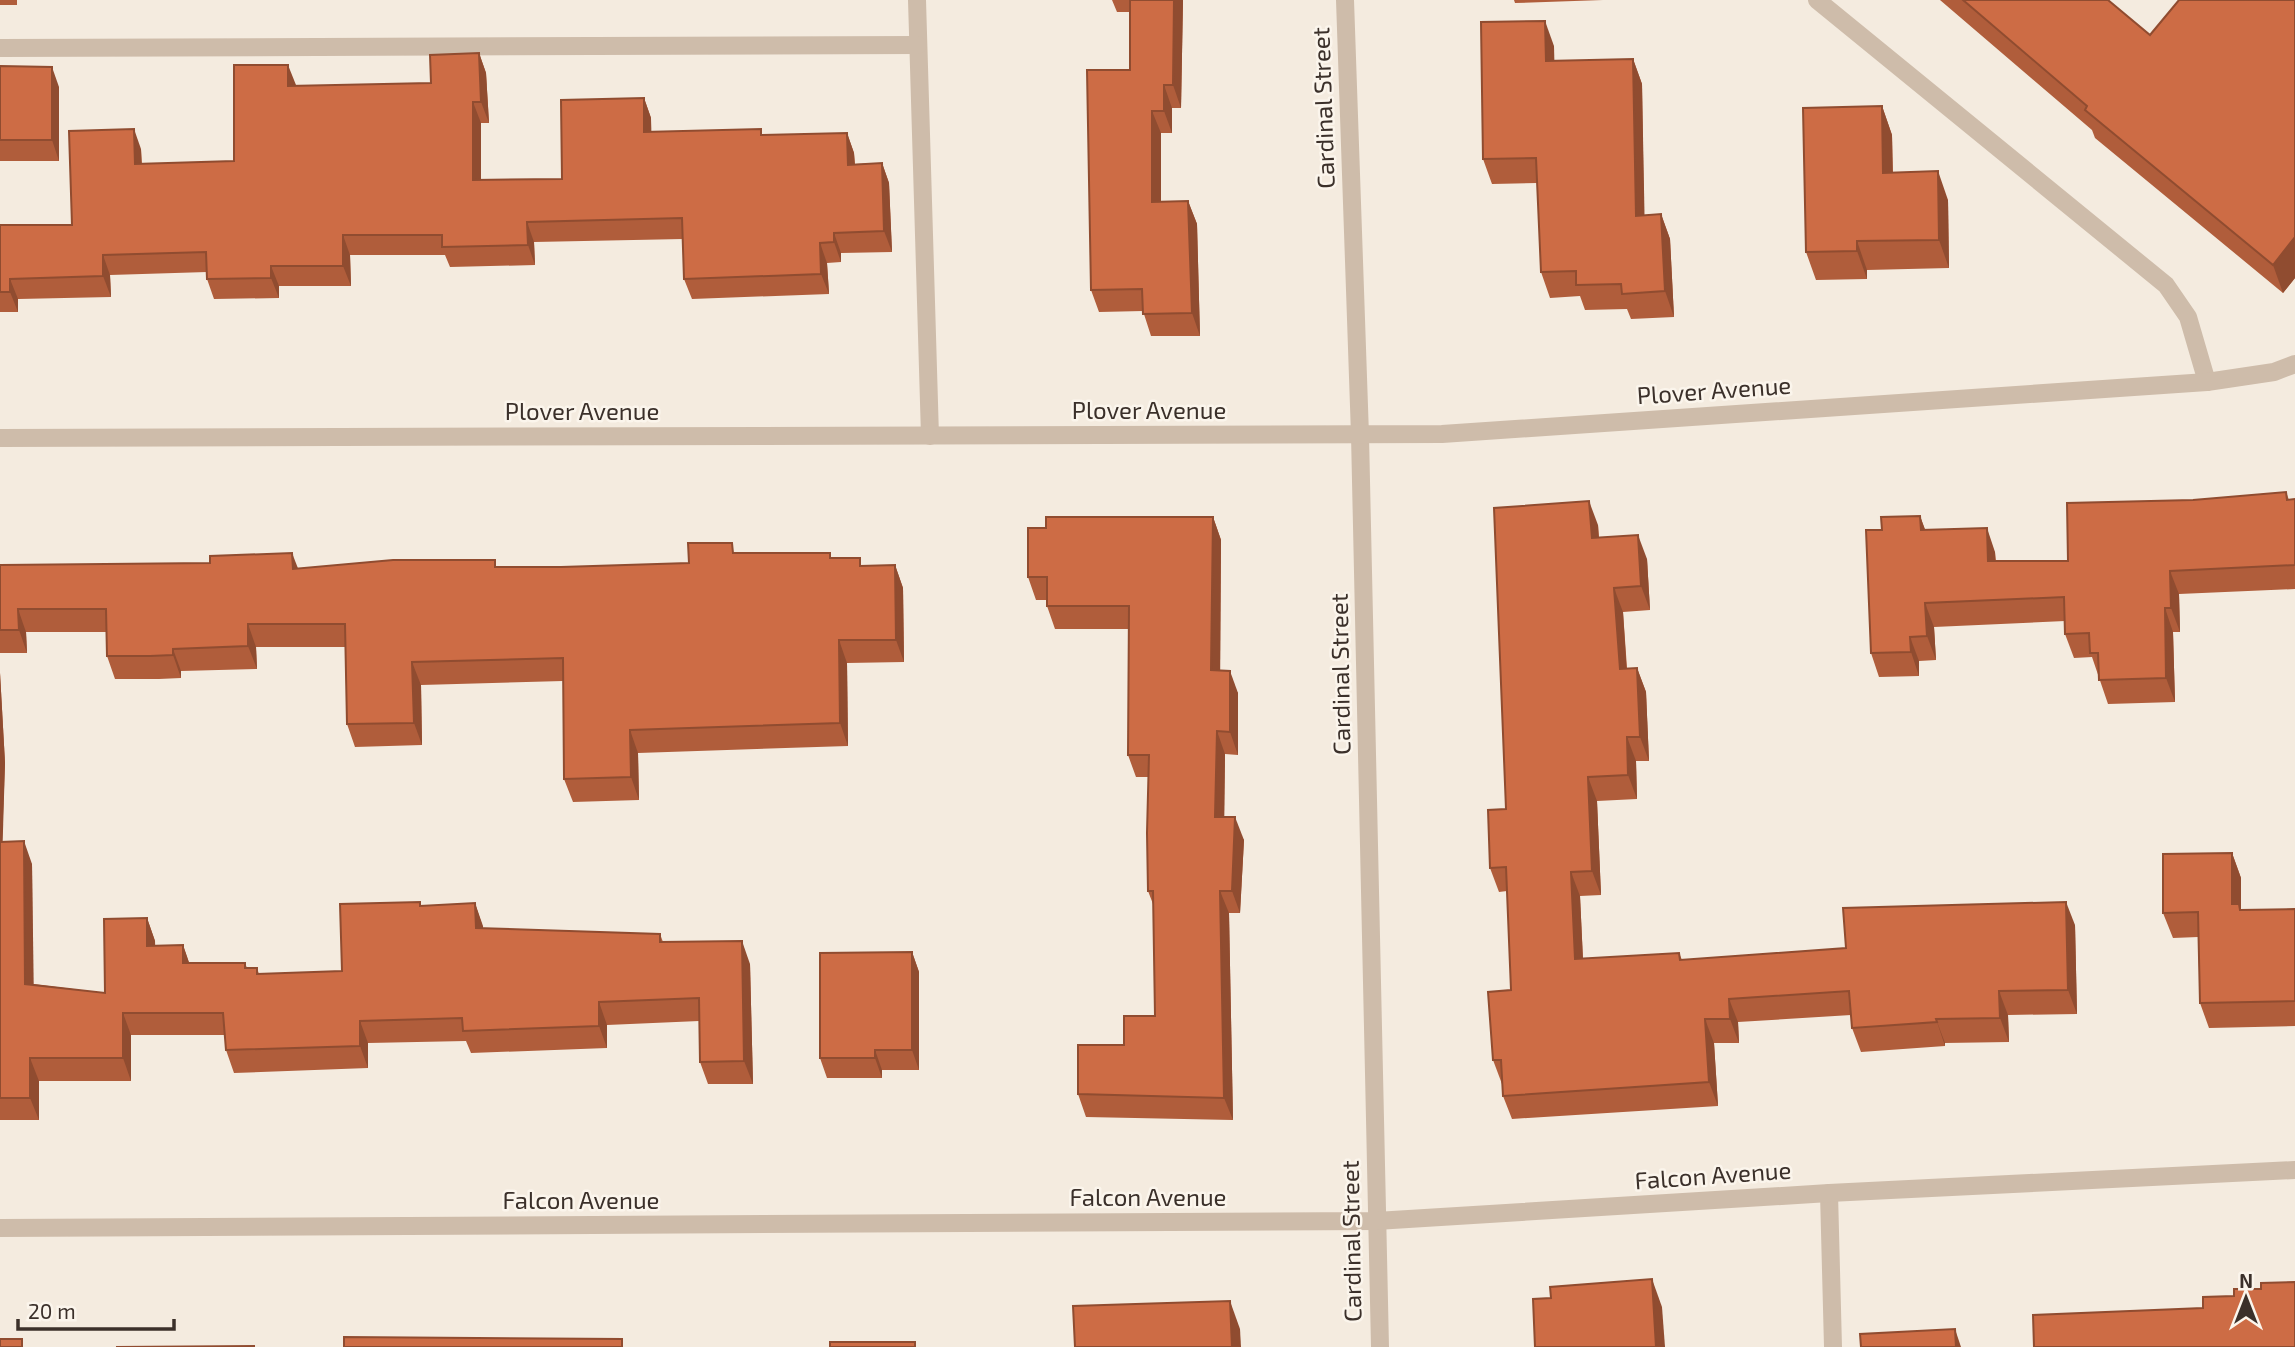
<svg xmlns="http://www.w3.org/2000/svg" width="2295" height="1347" font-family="'Exo 2',sans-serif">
  <rect width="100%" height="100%" fill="#f4ebdf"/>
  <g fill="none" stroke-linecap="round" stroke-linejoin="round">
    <!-- lane -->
    <g stroke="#cebcaa" stroke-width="18">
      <polyline points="917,0 930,436"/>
      <polyline points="0,48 918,45"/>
      <polyline points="1829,1193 1833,1347"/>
    </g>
    <!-- street -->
    <g stroke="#cebcaa" stroke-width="18">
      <polyline points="1345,0 1360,435 1380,1347"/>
      <polyline points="1817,0 2166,285 2188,317 2207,382"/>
      <polyline points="0,438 1442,434 2207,382 2274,372 2295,364"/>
      <polyline points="0,1228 1376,1221 1829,1193 2295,1170"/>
    </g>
  </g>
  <!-- wall -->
  <g fill="#b05d3b">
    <rect x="0" y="0" width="17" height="5"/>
    <polygon points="1112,0 1183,0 1181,108 1172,108 1172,133 1161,133 1161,202 1188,201 1197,224 1200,336 1151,336 1143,311 1099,312 1091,290 1130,70 1130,12 1117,12"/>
    <polygon points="1514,0 1603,0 1515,3"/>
    <polygon points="1940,0 2108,0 2150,35 2295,0 2295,278 2283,293 2095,138 2092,130"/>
    <polygon points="1554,46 1554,61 1633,59 1642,84 1644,215 1661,214 1670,239 1674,317 1631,319 1627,309 1585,310 1580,296 1550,298 1541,272 1537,183 1492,184 1483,159"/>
    <polygon points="479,53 486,73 489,123 481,123 481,180 562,179 644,98 651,118 651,132 763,135 847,133 854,153 855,164 882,163 889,183 892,252 841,253 841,262 827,263 829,294 692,299 684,279 683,239 534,242 535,265 450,267 445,255 350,255 351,286 279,286 279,298 214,299 207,279 207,272 110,275 111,297 18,299 18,312 0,312 0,225 72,225 141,149 142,164 234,161 296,86 431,83"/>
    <polygon points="0,66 59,87 59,161 0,161"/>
    <polygon points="1882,106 1892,135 1893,172 1948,200 1949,268 1867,270 1867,279 1816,280 1806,252"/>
    <polygon points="2286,492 2289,500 2295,499 2295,589 2179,594 2180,632 2173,632 2175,702 2108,704 2092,657 2074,658 2065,634 2065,621 1934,627 1936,660 1919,661 1919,676 1879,677 1871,653 1882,530 1920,516 1925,530 1995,552 1996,561 2068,561 2193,500"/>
    <polygon points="1213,517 1221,540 1220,670 1238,693 1238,755 1225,754 1224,817 1244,840 1240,913 1229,913 1233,1120 1086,1117 1078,1094 1124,1045 1155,1016 1153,904 1148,891 1148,777 1136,777 1128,755 1129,629 1055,629 1047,606 1047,600 1036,600 1028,577 1046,528"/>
    <polygon points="1598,525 1599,537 1647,559 1650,610 1623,612 1627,668 1637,668 1646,692 1649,761 1636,761 1637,799 1597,801 1601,895 1580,896 1583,959 1679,953 1682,960 1846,948 2075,925 2077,1014 2008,1015 2009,1042 1945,1043 1945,1046 1861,1052 1852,1028 1851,1015 1738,1022 1739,1043 1714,1043 1718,1106 1512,1119 1503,1096 1502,1084 1493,1060 1511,990 1507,891 1499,892 1490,868 1506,809"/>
    <polygon points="736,553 832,558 863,566 895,565 903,588 904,662 847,663 848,746 638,753 639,800 573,802 564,779 563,681 421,685 422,745 355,747 347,724 345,647 256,647 257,669 181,671 181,678 159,679 115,679 107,656 106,632 26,632 27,653 0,653 0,565 298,569 561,567 689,563"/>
    <polygon points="0,673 5,763 2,842 32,864 33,984 105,993 147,918 155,941 155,946 183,945 189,963 245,963 247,968 257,968 259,974 342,971 422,906 475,903 483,928 660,934 663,942 750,964 753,1084 708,1084 700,1062 699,1021 607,1025 607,1048 471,1053 466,1041 368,1043 368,1068 234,1073 226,1050 225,1035 131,1035 131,1081 39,1081 39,1120 0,1120"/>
    <polygon points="2232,853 2241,878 2241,910 2295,909 2295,1026 2209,1028 2200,1003 2198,937 2173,938 2163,913"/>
    <polygon points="912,952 919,972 919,1070 882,1070 882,1078 827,1078 820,1058"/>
  </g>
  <!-- shaded-wall -->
  <g fill="#904c30">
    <polygon points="1174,0 1183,0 1181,108 1173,85"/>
    <polygon points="1545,21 1554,46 1555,86 1546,61"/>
    <polygon points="479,53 486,73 489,123 481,102"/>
    <polygon points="1633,59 1642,84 1645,241 1636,216"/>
    <polygon points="288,65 296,85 296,107 288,86"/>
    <polygon points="52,67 59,87 59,161 52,140"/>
    <polygon points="1164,85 1172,108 1172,133 1164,111"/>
    <polygon points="644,98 651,118 652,153 644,132"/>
    <polygon points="473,102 481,123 481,200 473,180"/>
    <polygon points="1882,106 1892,135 1893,201 1883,173"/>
    <polygon points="1152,111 1161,133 1161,225 1152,202"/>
    <polygon points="134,129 141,149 142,184 135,164"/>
    <polygon points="847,133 854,153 856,185 848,165"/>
    <polygon points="882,163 889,183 892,252 884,231"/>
    <polygon points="1938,171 1948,200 1949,268 1939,240"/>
    <polygon points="1188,201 1197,224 1200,336 1192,313"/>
    <polygon points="1661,214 1670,239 1674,317 1665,291"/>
    <polygon points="527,222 534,242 535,265 528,245"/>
    <polygon points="834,233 841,253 841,262 834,242"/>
    <polygon points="343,235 350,255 351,286 343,266"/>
    <polygon points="2295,237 2295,278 2283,293 2273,265"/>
    <polygon points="1857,241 1867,270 1867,279 1857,251"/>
    <polygon points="820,243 827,263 829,294 821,274"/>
    <polygon points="103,255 110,275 111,297 103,276"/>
    <polygon points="271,266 279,286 279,298 271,278"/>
    <polygon points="10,279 18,299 18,312 10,292"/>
    <polygon points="1589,501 1598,525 1600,562 1592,538"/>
    <polygon points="1920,516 1929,540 1921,530"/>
    <polygon points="1213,517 1221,540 1220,693 1211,670"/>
    <polygon points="1987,528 1995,552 1996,585 1988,561"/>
    <polygon points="1638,535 1647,559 1650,610 1641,586"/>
    <polygon points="292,553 301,576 293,569"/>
    <polygon points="895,565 903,588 904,662 896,640"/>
    <polygon points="2170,571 2179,594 2180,632 2171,608"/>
    <polygon points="1614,588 1623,612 1628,692 1620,669"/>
    <polygon points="1925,603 1934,627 1936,660 1927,636"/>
    <polygon points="2165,608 2173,632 2175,702 2166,678"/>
    <polygon points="18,609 26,632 27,653 19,630"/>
    <polygon points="248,624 256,647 257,669 248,646"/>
    <polygon points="1910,637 1919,661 1919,676 1911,652"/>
    <polygon points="839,640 847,663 848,746 840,723"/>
    <polygon points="173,649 181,671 181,678 173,655"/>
    <polygon points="412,662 421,685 422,745 414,723"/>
    <polygon points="1637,668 1646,692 1649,761 1640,737"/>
    <polygon points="1230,671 1238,693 1238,755 1230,732"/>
    <polygon points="0,673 5,763 2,864 0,860"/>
    <polygon points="630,730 638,753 639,800 631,777"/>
    <polygon points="1217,731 1225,754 1224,840 1215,817"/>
    <polygon points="1627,737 1636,761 1637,799 1628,775"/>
    <polygon points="1588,777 1597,801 1601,895 1592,871"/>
    <polygon points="1235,817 1244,840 1240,913 1232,891"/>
    <polygon points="24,841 32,864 34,1006 25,984"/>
    <polygon points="2232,853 2241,878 2241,911 2232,904"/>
    <polygon points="1571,872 1580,896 1584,983 1575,959"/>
    <polygon points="1220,891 1229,913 1233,1120 1224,1098"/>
    <polygon points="2066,902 2075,925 2077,1014 2068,990"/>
    <polygon points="475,903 483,926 484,951 476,928"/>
    <polygon points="147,918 155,941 156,969 147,946"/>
    <polygon points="742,941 750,964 753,1084 744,1061"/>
    <polygon points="183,945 191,968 183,963"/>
    <polygon points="912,952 919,972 919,1070 912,1050"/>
    <polygon points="1999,991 2008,1015 2009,1042 2000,1018"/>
    <polygon points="1729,999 1738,1022 1739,1043 1730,1019"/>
    <polygon points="599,1002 607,1025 607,1048 599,1026"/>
    <polygon points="123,1013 131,1035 131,1081 123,1058"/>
    <polygon points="1705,1019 1714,1043 1718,1106 1709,1082"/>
    <polygon points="1936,1019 1945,1043 1945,1046"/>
    <polygon points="360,1021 368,1043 368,1068 360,1046"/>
    <polygon points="875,1050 882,1070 882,1078 875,1058"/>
    <polygon points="30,1058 39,1081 39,1120 30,1098"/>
    <polygon points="1652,1279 1662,1307 1665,1347 1656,1347"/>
    <polygon points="1230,1301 1240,1329 1241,1347 1232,1347"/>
    <polygon points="1955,1329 1961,1347 1956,1347"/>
  </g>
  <!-- building -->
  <g fill="#cd6c45" stroke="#904c30" stroke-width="2">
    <polygon points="1130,0 1174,0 1173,85 1164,85 1164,111 1152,111 1152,202 1188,201 1192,313 1143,314 1142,289 1091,290 1087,70 1130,70"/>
    <polygon points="1963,0 2108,0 2150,35 2179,0 2295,0 2295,237 2273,265 2085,110 2087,106"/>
    <polygon points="1545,21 1546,61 1633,59 1636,216 1661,214 1665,291 1622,294 1621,284 1576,285 1576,271 1541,272 1536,158 1483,159 1481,22"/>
    <polygon points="479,53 481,102 473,102 473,180 562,179 561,100 644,98 644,132 761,129 761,135 847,133 848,165 882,163 884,231 834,233 834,242 820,243 821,274 684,279 682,218 527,222 528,245 442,247 442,235 343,235 343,266 271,266 271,278 207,279 206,252 103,255 103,276 10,279 10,292 0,292 0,225 72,225 69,131 134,129 135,164 234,161 234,65 288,65 288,86 431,83 430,55"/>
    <polygon points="0,66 52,67 52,140 0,140"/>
    <polygon points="1882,106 1883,173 1938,171 1939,240 1857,241 1857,251 1806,252 1803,108"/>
    <polygon points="2286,492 2287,500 2295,499 2295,565 2170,571 2171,608 2165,608 2166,678 2099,680 2098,653 2090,653 2089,633 2065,634 2064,597 1925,603 1927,636 1910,637 1911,652 1871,653 1866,530 1882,530 1881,517 1920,516 1921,530 1987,528 1988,561 2068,561 2067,503 2193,500"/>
    <polygon points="1589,501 1592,538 1638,535 1641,586 1614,588 1620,669 1637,668 1640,737 1627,737 1628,775 1588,777 1592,871 1571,872 1575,959 1679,953 1680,960 1846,948 1843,908 2066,902 2068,990 1999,991 2000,1018 1936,1019 1937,1022 1852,1028 1849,991 1729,999 1730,1019 1705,1019 1709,1082 1503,1096 1501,1060 1493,1060 1488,992 1511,990 1506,867 1490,868 1488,810 1506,809 1494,508"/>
    <polygon points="1046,517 1213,517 1211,670 1230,671 1230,732 1217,731 1215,817 1235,817 1232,891 1220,891 1224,1098 1078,1094 1078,1045 1124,1045 1124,1016 1155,1016 1153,891 1148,891 1147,833 1149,755 1128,755 1129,606 1047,606 1047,577 1028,577 1028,528 1046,528"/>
    <polygon points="688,543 732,543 733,553 830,553 830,558 860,558 860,566 895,565 896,640 839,640 840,723 630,730 631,777 564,779 563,658 412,662 414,723 347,724 345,624 248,624 248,646 173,649 173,655 150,656 107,656 106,609 18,609 19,630 0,630 0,565 210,563 210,556 292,553 293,569 393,560 495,560 495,567 561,567 689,563"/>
    <polygon points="24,841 25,984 105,993 104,919 147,918 147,946 183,945 183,963 245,963 245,968 257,968 257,974 342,971 340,904 420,902 420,906 475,903 476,928 660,934 660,942 742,941 744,1061 700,1062 699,998 599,1002 599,1026 463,1031 462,1018 360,1021 360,1046 226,1050 223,1013 123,1013 123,1058 30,1058 30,1098 0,1098 0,842"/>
    <polygon points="2232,853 2232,904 2239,904 2240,910 2295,909 2295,1001 2200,1003 2198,912 2163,913 2163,854"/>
    <polygon points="912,952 912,1050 875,1050 875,1058 820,1058 820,953"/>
    <polygon points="1652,1279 1656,1347 1535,1347 1533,1299 1551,1298 1550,1287"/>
    <polygon points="2295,1282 2295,1347 2034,1347 2033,1315 2203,1308 2203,1297 2234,1296 2234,1289 2261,1289 2261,1283"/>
    <polygon points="1230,1301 1232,1347 1075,1347 1073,1306"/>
    <polygon points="1955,1329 1956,1347 1861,1347 1860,1334"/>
    <polygon points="344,1337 622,1339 622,1347 344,1347"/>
    <rect x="0" y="1339" width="22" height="8"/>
    <rect x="830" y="1342" width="85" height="5"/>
    <polygon points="254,1346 254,1347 116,1347"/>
  </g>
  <g text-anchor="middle" stroke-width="5" stroke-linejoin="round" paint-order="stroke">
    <!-- street labels -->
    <g font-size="24" fill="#3b302a" stroke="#fbf5ec">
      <text transform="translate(1324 108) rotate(-92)" y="8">Cardinal Street</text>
      <text transform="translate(1714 391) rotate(-4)" y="8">Plover Avenue</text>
      <text x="1149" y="419">Plover Avenue</text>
      <text x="582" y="420">Plover Avenue</text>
      <text transform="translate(1341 674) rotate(-91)" y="8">Cardinal Street</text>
      <text transform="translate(1713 1176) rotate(-4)" y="8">Falcon Avenue</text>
      <text x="1148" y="1206">Falcon Avenue</text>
      <text x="581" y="1209">Falcon Avenue</text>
      <text transform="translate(1352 1241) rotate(-91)" y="8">Cardinal Street</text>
    </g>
  </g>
  <!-- north arrow -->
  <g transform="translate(2246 1298)" stroke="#fbf5ec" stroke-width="5" paint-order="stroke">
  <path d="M0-5L12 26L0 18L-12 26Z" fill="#3b302a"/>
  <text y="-10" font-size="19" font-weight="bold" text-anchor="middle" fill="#3b302a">N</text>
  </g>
  <!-- scale -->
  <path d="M18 1319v10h156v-10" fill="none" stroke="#3b302a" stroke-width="3.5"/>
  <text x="28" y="1319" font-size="21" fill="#3b302a" stroke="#fbf5ec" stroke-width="5" paint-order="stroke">20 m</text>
</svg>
